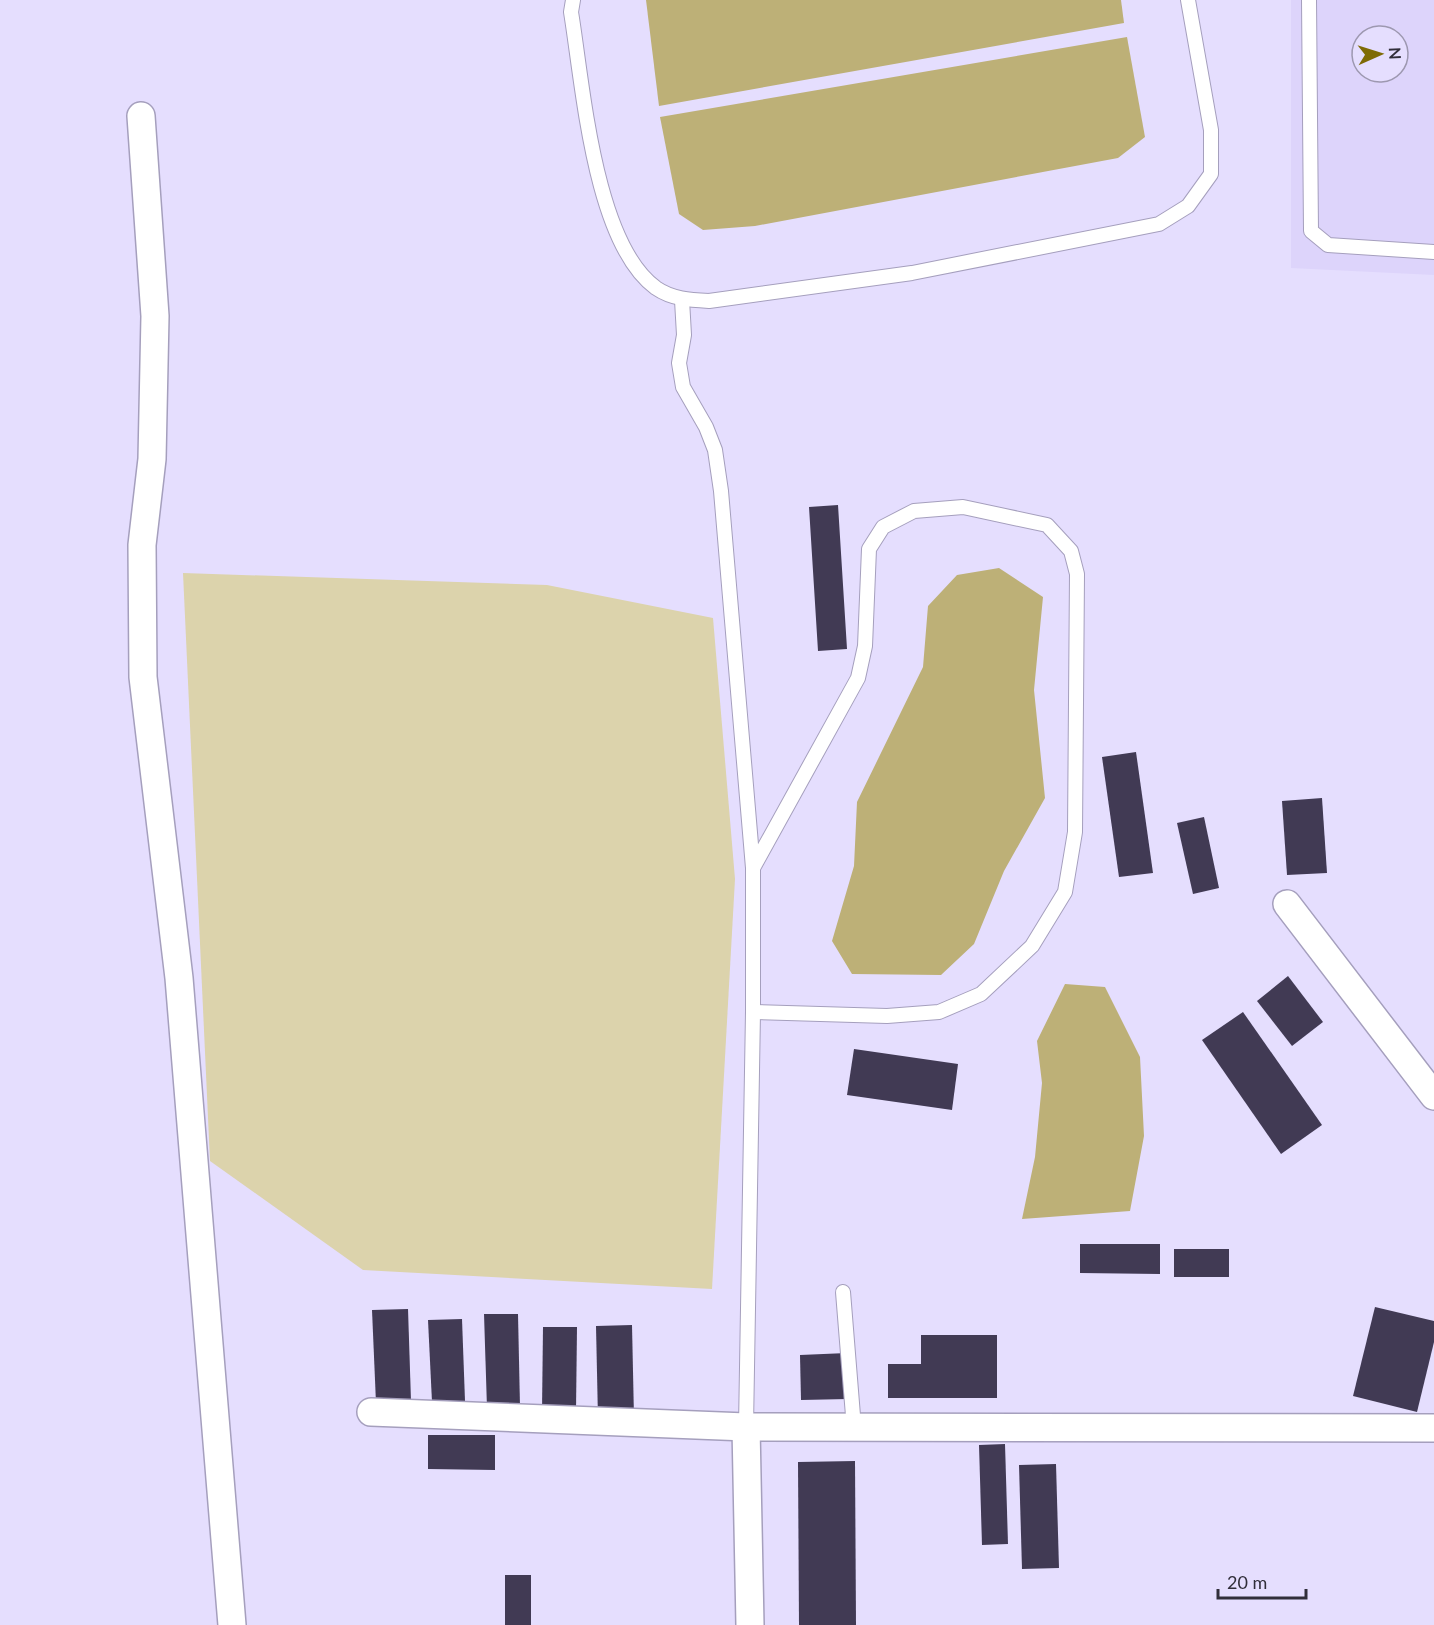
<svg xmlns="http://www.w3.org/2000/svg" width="1434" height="1625" font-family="Lato,sans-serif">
  <rect width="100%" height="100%" fill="#e5defe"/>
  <!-- built -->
  <path fill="#ddd4fb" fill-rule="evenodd" d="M1291,0H1434V275L1291,268ZM1362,36H1398V72H1362Z"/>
  <!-- green -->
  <polygon fill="#dcd3ac" points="183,573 547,585 713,618 735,879 712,1289 363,1270 210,1161"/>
  <!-- water -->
  <g fill="#bdb077">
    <polygon points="646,0 1121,0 1124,23 659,106"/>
    <polygon points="1127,37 1145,137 1118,158 755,226 703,230 679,214 660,117"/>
    <polygon points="999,568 1043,597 1034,690 1045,798 1004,871 974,944 941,975 852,974 832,941 854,866 857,802 923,667 928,606 957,575"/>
    <polygon points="1065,984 1105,987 1140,1057 1144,1136 1130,1211 1022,1219 1035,1157 1042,1083 1037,1041"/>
  </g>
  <!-- building -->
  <g fill="#413a54">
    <polygon points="838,505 847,649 818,651 809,507"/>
    <polygon points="1136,752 1153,873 1119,877 1102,757"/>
    <polygon points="1322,798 1327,873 1287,875 1282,801"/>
    <polygon points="1204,817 1219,888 1193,894 1177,823"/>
    <polygon points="1288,976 1323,1022 1292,1046 1257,1001"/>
    <polygon points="1243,1012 1322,1125 1281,1154 1202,1040"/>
    <polygon points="854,1049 958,1064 952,1110 847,1095"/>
    <polygon points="1080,1244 1160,1244 1160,1274 1080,1273"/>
    <rect x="1174" y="1249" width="55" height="28"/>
    <polygon points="1375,1307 1434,1321 1434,1342 1417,1412 1353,1396"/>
    <polygon points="408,1309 411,1401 376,1403 372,1310"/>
    <polygon points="484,1314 518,1314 520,1407 487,1408"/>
    <polygon points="462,1319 465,1401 432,1402 428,1320"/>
    <polygon points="632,1325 634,1418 598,1419 596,1326"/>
    <polygon points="543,1327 577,1327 576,1411 542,1411"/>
    <polygon points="921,1335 997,1335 997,1398 888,1398 888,1364 921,1364"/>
    <polygon points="847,1353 848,1399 801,1400 800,1355"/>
    <polygon points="428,1435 495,1435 495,1470 428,1469"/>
    <polygon points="1005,1444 1008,1544 982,1545 979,1445"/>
    <polygon points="855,1461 856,1625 799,1625 798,1462"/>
    <polygon points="1056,1464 1059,1568 1022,1569 1019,1465"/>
    <rect x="505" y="1575" width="26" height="50"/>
  </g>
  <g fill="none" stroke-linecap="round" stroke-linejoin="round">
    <!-- service casing -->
    <g stroke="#a59fbd" stroke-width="16">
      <g id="service">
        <path d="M573,0L571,12C583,85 594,243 656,288C672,299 690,300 709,301L912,273L1159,224L1188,206L1211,174V130L1188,0"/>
        <polyline points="1309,0 1311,231 1328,245 1434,252"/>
        <polyline points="682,300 684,335 679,363 683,387 706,427 715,450 721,491 753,868 753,1012 746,1427"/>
        <polyline points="753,868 858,678 865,646 869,549 883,527 914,511 963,507 1047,525 1071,551 1077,574 1075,832 1065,892 1032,946 981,994 939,1012 887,1016 753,1012"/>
        <polyline points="843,1292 854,1428"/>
      </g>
    </g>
    <!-- minor casing -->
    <g stroke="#a59fbd" stroke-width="30">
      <g id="minor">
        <polyline points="141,116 155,316 152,459 142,545 143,677 179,978 232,1625"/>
        <polyline points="1287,904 1434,1096"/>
        <polyline points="371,1412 746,1427 1434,1428"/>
        <polyline points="746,1427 750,1625"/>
      </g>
    </g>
    <!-- service -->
    <use href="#service" stroke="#fff" stroke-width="14"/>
    <!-- minor -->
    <use href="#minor" stroke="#fff" stroke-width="27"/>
  </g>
  <!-- north arrow -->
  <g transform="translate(1380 54) rotate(87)"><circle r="28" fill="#e5defe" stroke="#9d98b0" stroke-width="1.5"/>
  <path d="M0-4.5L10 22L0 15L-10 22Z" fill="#7f6b05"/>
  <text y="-9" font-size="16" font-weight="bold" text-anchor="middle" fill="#312e3a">N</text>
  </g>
  <!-- scale -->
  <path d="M1218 1589v9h88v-9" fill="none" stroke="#312e3a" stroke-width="3"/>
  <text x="1227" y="1589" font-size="18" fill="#312e3a" stroke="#e5defe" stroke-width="4.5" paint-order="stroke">20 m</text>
</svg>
